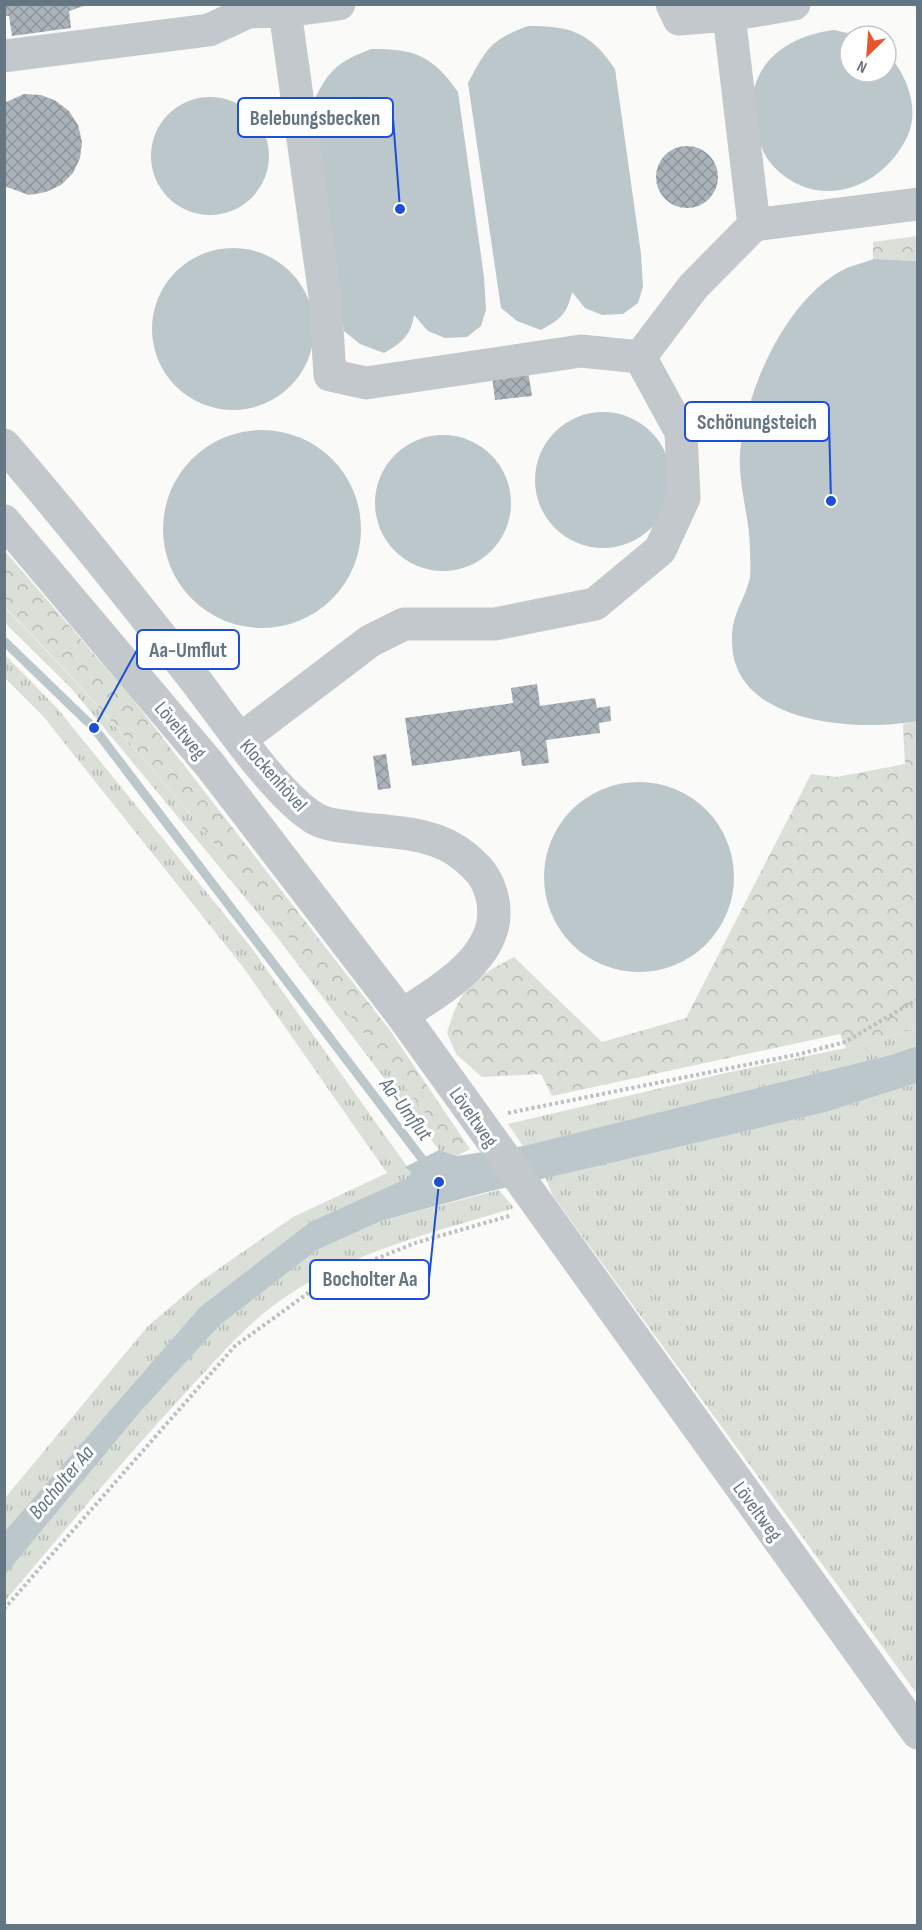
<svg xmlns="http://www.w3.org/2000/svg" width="922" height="1930" font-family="'Sofia Sans Condensed',sans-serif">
  <defs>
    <pattern id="grass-tufts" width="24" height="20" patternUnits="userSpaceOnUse" patternTransform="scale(1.5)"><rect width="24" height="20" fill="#dadfd7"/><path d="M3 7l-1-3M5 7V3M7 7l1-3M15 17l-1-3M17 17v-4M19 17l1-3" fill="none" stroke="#b4b9b4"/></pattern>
    <pattern id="forest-crowns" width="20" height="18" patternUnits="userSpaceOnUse" patternTransform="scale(1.5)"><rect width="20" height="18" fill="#dadfd7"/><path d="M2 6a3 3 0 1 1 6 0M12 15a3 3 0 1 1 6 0" fill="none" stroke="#b4b9b4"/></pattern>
    <pattern id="building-cross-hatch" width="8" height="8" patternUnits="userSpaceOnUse" patternTransform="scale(1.5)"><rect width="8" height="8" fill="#aab3b9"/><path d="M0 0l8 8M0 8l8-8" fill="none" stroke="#8e969c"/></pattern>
  </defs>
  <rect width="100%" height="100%" fill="#fafaf8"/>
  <!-- grass -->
  <g fill="url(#grass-tufts)">
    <path d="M4,607C167,771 305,959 447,1141L470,1149L457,1156L439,1150L270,928L71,688L5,623Z"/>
    <polygon points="5,655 57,708 250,946 411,1172 409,1178 389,1189 310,1222 200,1307 5,1531 5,1498 148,1326 201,1281 293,1217 387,1173 243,967 43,716 5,678"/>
    <polygon points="917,1028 917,1046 890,1055 523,1146 508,1124 721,1074 846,1048"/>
    <polygon points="917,1083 917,1694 553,1196 545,1177 826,1112"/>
    <path d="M499,1190L514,1208C434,1232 347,1253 278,1302C244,1327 216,1360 187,1391C124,1459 65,1530 5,1601V1575L140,1412L220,1325L317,1250L381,1221Z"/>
  </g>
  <!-- forest -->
  <g fill="url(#forest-crowns)">
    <polygon points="917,236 917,261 873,259 873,242"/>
    <path d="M4,550L131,697L389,1029L470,1149L447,1141C305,959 167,771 5,607Z"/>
    <path d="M917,721V1028L846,1048L840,1034L552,1096L541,1074L482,1077L456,1054L447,1033C461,986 471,980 514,957L602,1042L686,1018L811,774L837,777L905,764L903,724Z"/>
  </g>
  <!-- water -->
  <g fill="#bbc7cb">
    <path d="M528,26C571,26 590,32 615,69L641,254L643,287L638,303L623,314L602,315L585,308L572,292C567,314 561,319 541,330L517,321L501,308L468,83C487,48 490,40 528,26Z"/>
    <path d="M834,30L861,36H850V72H886V52C906,73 920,107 908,135C884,188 819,213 774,167C763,155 759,142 756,127C755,118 751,108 752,100C757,56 794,35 834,30Z"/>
    <path d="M371,49C415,49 432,55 458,92L484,277L486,310L481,326L467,337L445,338L428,331L414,315C411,335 402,343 384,353L360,344L344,331L311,106C329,71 333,64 371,49Z"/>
    <circle cx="210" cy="156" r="59"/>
    <circle cx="233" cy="329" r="81"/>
    <path d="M873,259L917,261V721C858,732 733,725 732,642C731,613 745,601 750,577C751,568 750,558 750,550C750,518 738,486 740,454C745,392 785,300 843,270C852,265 864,263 873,259Z"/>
    <circle cx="603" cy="480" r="68"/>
    <circle cx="262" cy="529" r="99"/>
    <circle cx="443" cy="503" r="68"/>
    <circle cx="639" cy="877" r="95"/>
    <polygon points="917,1046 917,1083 826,1112 483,1193 381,1221 317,1250 220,1325 140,1412 5,1575 5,1531 200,1307 310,1222 408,1178 411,1172 405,1167 439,1150 457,1156 523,1146 890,1055"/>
  </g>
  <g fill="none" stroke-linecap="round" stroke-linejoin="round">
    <!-- stream -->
    <polyline stroke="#bbc7cb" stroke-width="9" points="4,641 94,728 429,1168"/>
  </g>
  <!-- building -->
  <g fill="url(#building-cross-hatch)">
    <polygon points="4,4 89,4 69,11 71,28 12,36 9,16 4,16"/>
    <polygon points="24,94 41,95 56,101 69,111 78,125 82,142 80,158 73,173 61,185 46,192 29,195 4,186 4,103"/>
    <circle cx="687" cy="177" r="31"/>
    <polygon points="528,371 532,396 495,400 492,376"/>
    <polygon points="537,684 540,706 595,698 597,708 610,706 611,721 599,723 600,733 546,740 549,763 522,766 520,751 412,766 405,718 513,703 511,688"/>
    <polygon points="386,754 391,788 378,790 373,756"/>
  </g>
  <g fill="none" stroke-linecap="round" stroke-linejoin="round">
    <!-- path -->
    <g stroke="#bbbfc2" stroke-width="4" stroke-dasharray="3 3" stroke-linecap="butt">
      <polyline points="508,1113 800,1054 845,1042 918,999"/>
      <polyline points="4,1609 235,1346 329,1278 415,1243 509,1216"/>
    </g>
    <!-- minor -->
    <g stroke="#c3c8cc" stroke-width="33">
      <polyline points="339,4 285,11 325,296 330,375 366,383 581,351 640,357"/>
      <polyline points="672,4 679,19 729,15"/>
      <polyline points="4,56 209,30 248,12 285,11"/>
      <polyline points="754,225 918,204"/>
      <path d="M4,445C72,523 135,603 199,685C227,722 276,794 314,818C324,824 338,826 349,827C388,833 434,830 465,857C478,868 486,876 491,893C509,952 442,989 402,1015"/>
      <polyline points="4,521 210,765 402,1015 918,1733"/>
      <polyline points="241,739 370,641 404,624 495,624 595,604 660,550 684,498 681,432 640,357 693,287 754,225 729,15 794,4"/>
    </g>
  </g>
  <g text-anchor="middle" stroke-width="6" stroke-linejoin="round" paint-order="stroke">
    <!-- street labels -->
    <g font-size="20" fill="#657683" stroke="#fff">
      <text transform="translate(181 730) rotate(50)" y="7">Löveltweg</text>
      <text transform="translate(274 775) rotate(48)" y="7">Klockenhövel</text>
      <text transform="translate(474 1117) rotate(55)" y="7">Löveltweg</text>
      <text transform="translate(758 1511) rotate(54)" y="7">Löveltweg</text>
    </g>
    <!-- water labels -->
    <g font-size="21" font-style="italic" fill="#60757c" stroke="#fff">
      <text transform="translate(406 1109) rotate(53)" y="7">Aa-Umflut</text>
      <text transform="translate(61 1482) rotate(-50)" y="7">Bocholter Aa</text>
    </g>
  </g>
  <!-- callouts -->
  <path fill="none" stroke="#1d4ed8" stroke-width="2" d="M400 209L393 118M831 501L829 421M94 728L137 650M439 1182L429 1279"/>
  <g fill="#1d4ed8" stroke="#fff" stroke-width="2">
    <circle cx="400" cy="209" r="6"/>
    <circle cx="831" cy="501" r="6"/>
    <circle cx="94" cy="728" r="6"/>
    <circle cx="439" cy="1182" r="6"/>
  </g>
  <g fill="#fff" stroke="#1d4ed8" stroke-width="2">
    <rect x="238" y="98" width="155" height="39" rx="6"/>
    <rect x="685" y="402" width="144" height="39" rx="6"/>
    <rect x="137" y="630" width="102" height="39" rx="6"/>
    <rect x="310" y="1260" width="119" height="39" rx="6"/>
  </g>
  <g font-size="21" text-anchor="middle" font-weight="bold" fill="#657683">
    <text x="315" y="125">Belebungsbecken</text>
    <text x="757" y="429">Schönungsteich</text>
    <text x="188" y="657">Aa-Umflut</text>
    <text x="370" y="1286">Bocholter Aa</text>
  </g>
  <!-- border -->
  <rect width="922" height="1930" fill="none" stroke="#657683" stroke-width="12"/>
  <!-- north arrow -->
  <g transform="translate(868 54) rotate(205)"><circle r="28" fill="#ffffff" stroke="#c1c8cd" stroke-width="1.5"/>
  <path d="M0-4.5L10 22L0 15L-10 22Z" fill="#e4572e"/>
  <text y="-9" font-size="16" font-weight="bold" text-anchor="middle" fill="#657683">N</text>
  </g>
</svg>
